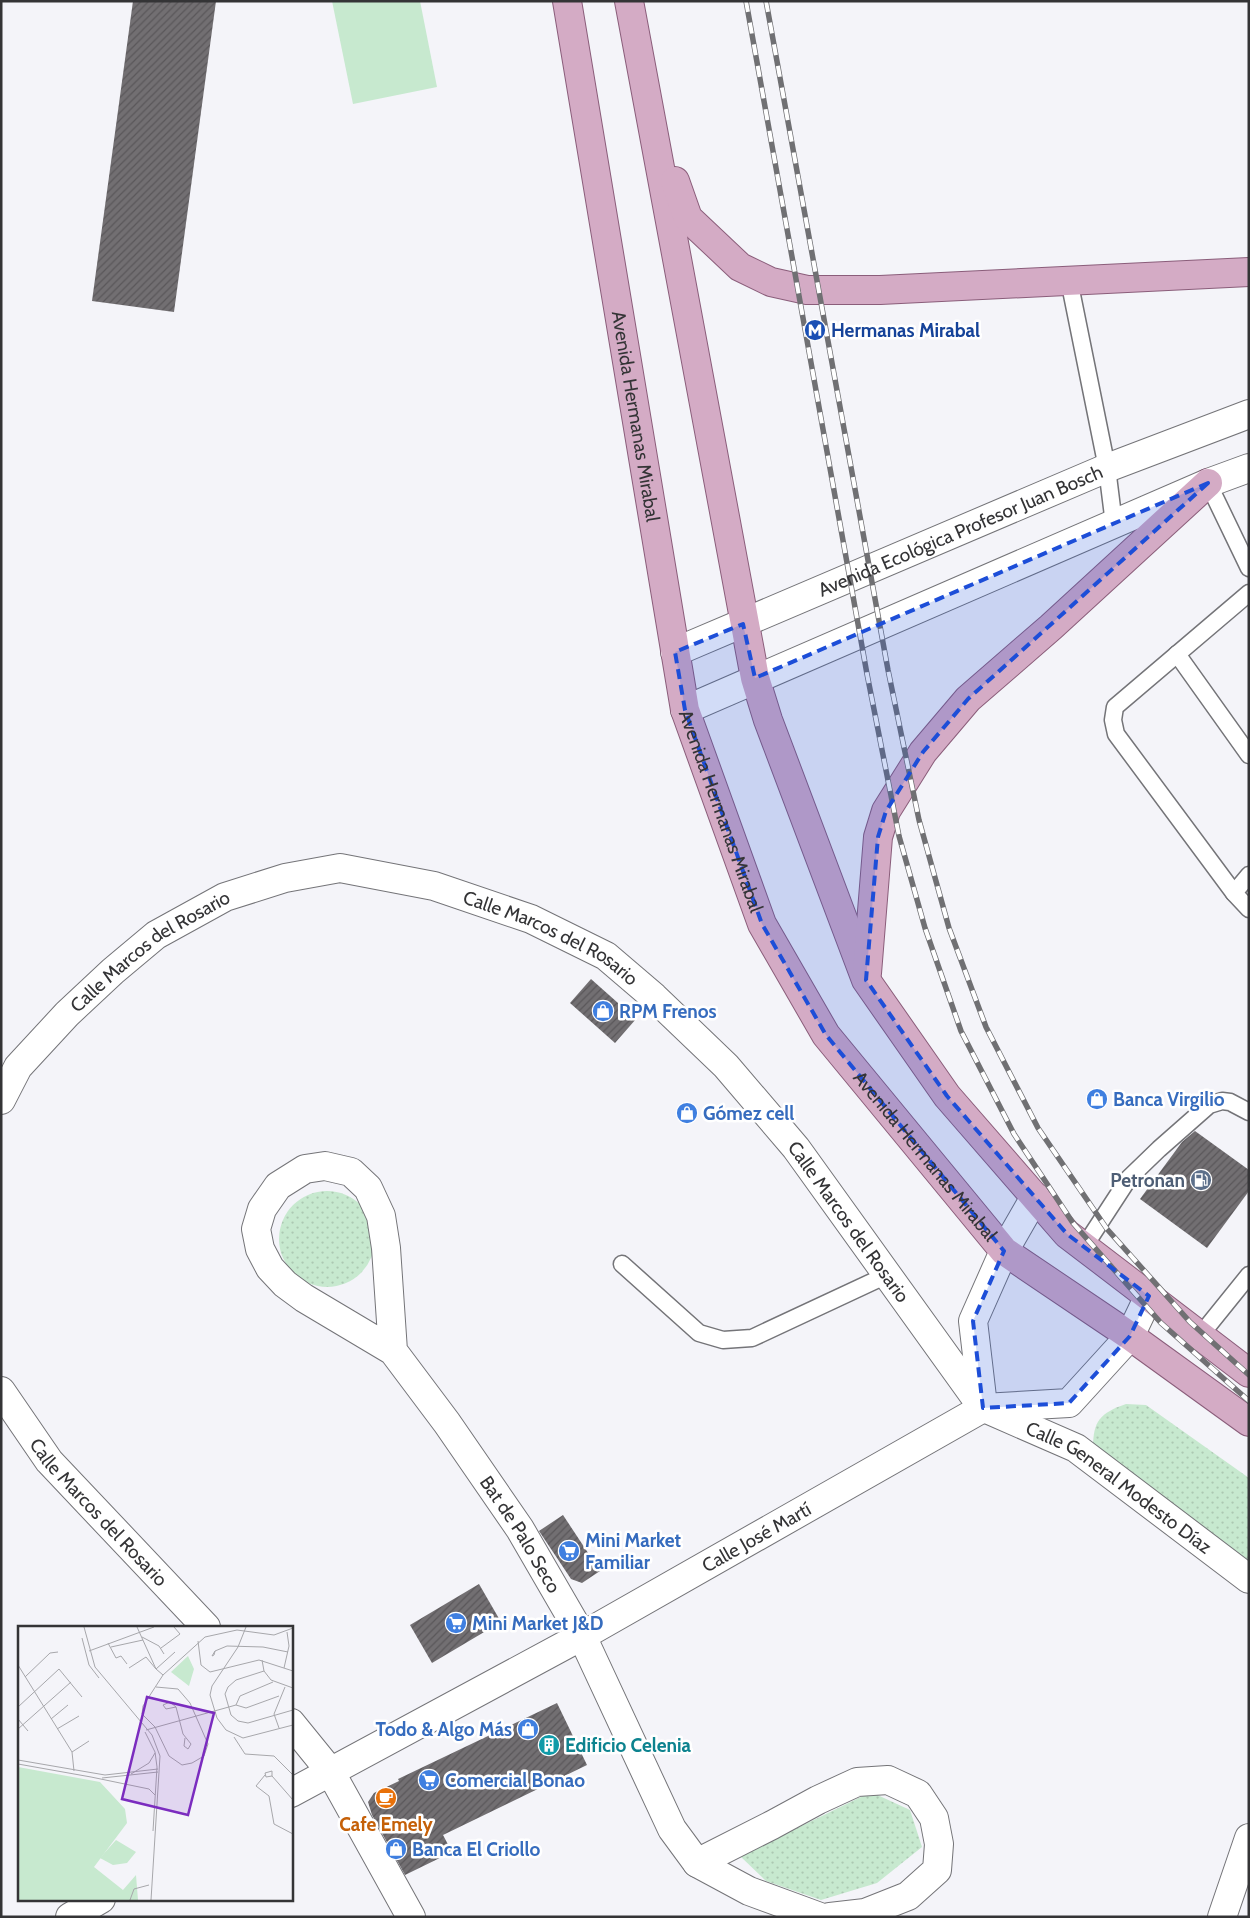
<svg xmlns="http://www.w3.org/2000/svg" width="1250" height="1918" font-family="Cabin,sans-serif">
  <defs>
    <pattern id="park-dots" width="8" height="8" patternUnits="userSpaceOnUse" patternTransform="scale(1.25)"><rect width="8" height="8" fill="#c7e9cf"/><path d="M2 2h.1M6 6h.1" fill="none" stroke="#acc8b2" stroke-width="1.8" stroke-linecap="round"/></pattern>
    <pattern id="building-hatch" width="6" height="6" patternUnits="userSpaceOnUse" patternTransform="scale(1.25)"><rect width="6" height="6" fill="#726f72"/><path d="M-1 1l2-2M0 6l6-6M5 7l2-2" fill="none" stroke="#5a575a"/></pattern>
  </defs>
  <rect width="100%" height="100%" fill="#f4f4f9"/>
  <!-- grass -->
  <polygon fill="#c7e9cf" points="332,1 420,1 437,87 353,104"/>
  <!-- park -->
  <g fill="url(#park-dots)">
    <circle cx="327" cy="1239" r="48"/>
    <path d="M1126,1404L1146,1405L1249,1478V1569L1093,1448C1093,1421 1100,1413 1126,1404Z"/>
    <polygon points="871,1792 910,1810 922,1847 877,1883 821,1900 766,1881 740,1856"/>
  </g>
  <!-- building -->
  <g fill="url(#building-hatch)">
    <polygon points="133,1 216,1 174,312 92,301"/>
    <polygon points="591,979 636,1019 615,1043 570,1003"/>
    <polygon points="1195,1131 1249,1170 1249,1191 1207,1248 1140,1199 1182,1142"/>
    <polygon points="563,1515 600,1571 582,1583 571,1579 539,1531"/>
    <polygon points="479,1584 501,1622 432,1663 410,1625"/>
    <polygon points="557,1703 587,1765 443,1835 452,1852 405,1875 372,1815 368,1802 374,1793 399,1781 398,1779"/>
  </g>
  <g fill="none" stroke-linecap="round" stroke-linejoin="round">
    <!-- service casing -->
    <g stroke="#747478" stroke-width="19">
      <g id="service">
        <polyline points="1069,280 1107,468 1114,524"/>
        <polyline points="1208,483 1249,568"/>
        <polyline points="1177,654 1249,755"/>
        <polyline points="1249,875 1234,893 1249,909"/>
        <polyline points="1234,893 1116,734 1113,720 1115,707 1249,593"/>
        <polyline points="1084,1247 1129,1178 1159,1149 1209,1105 1222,1101 1230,1102 1249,1112"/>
        <polyline points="622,1264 699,1333 723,1340 752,1338 887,1275"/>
        <polyline points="1199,1337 1249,1275"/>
      </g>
    </g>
    <!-- minor casing -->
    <g stroke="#747478" stroke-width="30">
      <g id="minor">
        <path id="s1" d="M1,1100L18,1067L67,1014L113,971L156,935L225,897L285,878L340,868L434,886L531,919L606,956L654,997L726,1066L796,1148L983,1408"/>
        <path id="s2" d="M393,1351L386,1248L381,1216L368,1188L351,1172L325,1166L305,1169L278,1186L262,1209L256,1229L260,1249L270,1268L285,1284L304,1298L393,1351L447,1423L520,1529L582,1636L672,1829L697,1863L749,1891L820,1917"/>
        <path id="s3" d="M1,1391L49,1461L206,1627"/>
        <polyline points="983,1406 973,1321 1004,1251 1035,1197"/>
        <path id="s4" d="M989,1410L1076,1448L1249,1579"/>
        <polyline points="291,1723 330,1771 411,1917"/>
        <path id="s5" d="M291,1793L582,1636L983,1408L1069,1403L1130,1336L1149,1296"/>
        <polyline points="697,1863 772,1825 818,1800 857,1782 888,1780 918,1794 934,1818 939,1844 937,1870 908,1896 865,1913 830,1917"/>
        <polyline points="70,1917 101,1899"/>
        <polyline points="1222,1917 1249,1838"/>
      </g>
    </g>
    <!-- tertiary casing -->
    <g stroke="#747478" stroke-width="30">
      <g id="tertiary">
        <path id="s6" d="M675,652L1107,468L1249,414"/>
        <polyline points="685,710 1208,483 1249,468"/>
      </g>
    </g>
    <!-- primary casing -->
    <g stroke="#8a5d7a" stroke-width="30">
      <g id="primary">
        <path id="s7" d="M567,1L685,710L762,924L826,1035L1004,1251L1130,1336L1249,1422"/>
        <polyline points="629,1 755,678 768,720 866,980 947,1096 1067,1234 1249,1373"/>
        <polyline points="675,181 688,218 740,267 771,282 807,290 880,290 1249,272"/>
        <polyline points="867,973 878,837 886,811 923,752 968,699 1051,627 1208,483"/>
      </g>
    </g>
    <!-- service -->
    <use href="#service" stroke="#fff" stroke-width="16"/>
    <!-- minor -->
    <use href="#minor" stroke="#fff" stroke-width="28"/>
    <!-- tertiary -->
    <use href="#tertiary" stroke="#fff" stroke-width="28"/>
    <!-- primary -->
    <use href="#primary" stroke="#d4abc5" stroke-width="28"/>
    <!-- rail casing -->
    <g stroke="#707073" stroke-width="5.5">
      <g id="rail">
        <polyline points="746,1 867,674 899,836 925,928 961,1031 1014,1134 1073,1223 1161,1323 1249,1401"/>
        <polyline points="766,1 888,670 919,820 949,928 986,1027 1038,1128 1107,1229 1190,1322 1249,1375"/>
      </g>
    </g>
    <!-- rail -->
    <use href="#rail" stroke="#fff" stroke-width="4" stroke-dasharray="11" stroke-linecap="butt"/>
  </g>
  <!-- marked area -->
  <path fill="#1d4ed8" fill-opacity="0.2" stroke="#1d4ed8" stroke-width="4" stroke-dasharray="10 6" stroke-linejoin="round" d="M1208,483L968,699L923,752L886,811L878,837L866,980L947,1096L1067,1234L1149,1296L1130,1336L1069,1403L983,1408L973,1321L1004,1251L826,1035L762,924L685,710L675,652L743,624L755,678Z"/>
  <!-- icons -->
  <defs>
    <g id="metro-disc" transform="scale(1.125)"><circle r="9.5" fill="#1a4fb4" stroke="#fff"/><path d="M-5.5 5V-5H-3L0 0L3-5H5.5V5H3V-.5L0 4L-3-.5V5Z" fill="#fff"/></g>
    <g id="shop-disc" transform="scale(1.125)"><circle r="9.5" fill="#3f7fe0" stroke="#fff"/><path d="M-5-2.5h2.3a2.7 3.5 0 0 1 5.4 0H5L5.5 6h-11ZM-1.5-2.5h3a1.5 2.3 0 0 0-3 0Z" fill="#fff"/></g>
    <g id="fuel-disc" transform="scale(1.125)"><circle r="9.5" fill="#5c6f8a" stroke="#fff"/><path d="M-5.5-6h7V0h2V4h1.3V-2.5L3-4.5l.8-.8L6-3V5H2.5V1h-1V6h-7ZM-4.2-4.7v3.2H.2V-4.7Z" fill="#fff"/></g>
    <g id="supermarket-disc" transform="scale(1.125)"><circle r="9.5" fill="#3f7fe0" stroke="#fff"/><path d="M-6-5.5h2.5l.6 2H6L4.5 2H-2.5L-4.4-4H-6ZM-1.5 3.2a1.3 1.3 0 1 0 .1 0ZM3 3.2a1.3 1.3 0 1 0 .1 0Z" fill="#fff"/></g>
    <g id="building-disc" transform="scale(1.125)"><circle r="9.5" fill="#0f9aa8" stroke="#fff"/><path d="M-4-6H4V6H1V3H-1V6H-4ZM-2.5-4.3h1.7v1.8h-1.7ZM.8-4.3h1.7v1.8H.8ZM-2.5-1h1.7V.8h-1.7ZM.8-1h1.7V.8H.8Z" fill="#fff"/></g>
    <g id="cafe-disc" transform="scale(1.125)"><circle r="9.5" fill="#e8710a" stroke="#fff"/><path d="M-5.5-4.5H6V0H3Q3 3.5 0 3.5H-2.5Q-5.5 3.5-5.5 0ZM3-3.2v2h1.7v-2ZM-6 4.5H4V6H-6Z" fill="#fff"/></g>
  </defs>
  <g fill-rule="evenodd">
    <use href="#metro-disc" x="815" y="330"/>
    <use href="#shop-disc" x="603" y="1011"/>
    <use href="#shop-disc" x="1097" y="1099"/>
    <use href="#shop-disc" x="687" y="1113"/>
    <use href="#fuel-disc" x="1201" y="1180"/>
    <use href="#supermarket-disc" x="569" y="1551"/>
    <use href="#supermarket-disc" x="456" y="1623"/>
    <use href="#shop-disc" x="528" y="1729"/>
    <use href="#building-disc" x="549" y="1745"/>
    <use href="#supermarket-disc" x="429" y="1780"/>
    <use href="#cafe-disc" x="386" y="1798"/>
    <use href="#shop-disc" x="396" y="1849"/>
  </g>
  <g text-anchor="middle" stroke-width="5" stroke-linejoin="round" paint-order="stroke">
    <!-- transit labels -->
    <g font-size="19" font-weight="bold" fill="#164399" stroke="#fff" text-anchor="start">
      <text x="831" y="337">Hermanas Mirabal</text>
    </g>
    <!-- street labels -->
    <g font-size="19" fill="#343436" stroke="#fff">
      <text dy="7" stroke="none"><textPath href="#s7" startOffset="421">Avenida Hermanas Mirabal</textPath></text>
      <text dy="7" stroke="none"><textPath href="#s6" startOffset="310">Avenida Ecológica Profesor Juan Bosch</textPath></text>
      <text dy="7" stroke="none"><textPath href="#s7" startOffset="826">Avenida Hermanas Mirabal</textPath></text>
      <text dy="7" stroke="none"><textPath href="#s1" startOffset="650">Calle Marcos del Rosario</textPath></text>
      <text dy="7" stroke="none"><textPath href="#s1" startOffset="214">Calle Marcos del Rosario</textPath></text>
      <text dy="7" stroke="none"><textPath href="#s7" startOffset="1231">Avenida Hermanas Mirabal</textPath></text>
      <text dy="7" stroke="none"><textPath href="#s1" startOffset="1069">Calle Marcos del Rosario</textPath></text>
      <text dy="7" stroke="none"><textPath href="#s4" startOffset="152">Calle General Modesto Díaz</textPath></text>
      <text dy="7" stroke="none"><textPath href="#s3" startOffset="156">Calle Marcos del Rosario</textPath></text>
      <text dy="7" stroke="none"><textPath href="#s2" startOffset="732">Bat de Palo Seco</textPath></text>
      <text dy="7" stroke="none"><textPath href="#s5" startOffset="531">Calle José Martí</textPath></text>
    </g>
    <!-- shop labels -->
    <g font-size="19" font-weight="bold" fill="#366cbe" stroke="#fff" text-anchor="start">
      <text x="619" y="1018">RPM Frenos</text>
      <text x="1113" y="1106">Banca Virgilio</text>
      <text x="703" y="1120">Gómez cell</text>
      <text x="585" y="1547">Mini Market<tspan x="585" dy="22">Familiar</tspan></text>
      <text x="472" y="1630">Mini Market J&amp;D</text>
      <text x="512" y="1736" text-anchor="end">Todo &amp; Algo Más</text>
      <text x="445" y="1787">Comercial Bonao</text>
      <text x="412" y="1856">Banca El Criollo</text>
    </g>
    <!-- service labels -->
    <g font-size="19" font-weight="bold" fill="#4e5e75" stroke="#fff" text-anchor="end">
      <text x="1185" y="1187">Petronan</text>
    </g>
    <!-- culture labels -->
    <g font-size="19" font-weight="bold" fill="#0d838f" stroke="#fff" text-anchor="start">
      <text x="565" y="1752">Edificio Celenia</text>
    </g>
    <!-- food labels -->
    <g font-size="19" font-weight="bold" fill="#c56008" stroke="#fff">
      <text x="386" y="1831">Cafe Emely</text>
    </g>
  </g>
  <!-- overview -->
  <g transform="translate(18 1626)">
    <rect width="275" height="275" fill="#f4f4f9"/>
    <path d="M170,30L176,43L171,60L153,46ZM98,214L118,226L109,237L95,239L82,232Z" fill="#c7e9cf"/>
    <path d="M0,141L82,156L107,183L109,197L76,241L105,264L118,249L120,274H0Z" fill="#c7e9cf"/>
    <path fill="none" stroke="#a7a7ab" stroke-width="1" d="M66,1L77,41L134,109L142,130L133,274M119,1L138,43L145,49M228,1L220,21L194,60L192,69L199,92L208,104L225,112L275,99M124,11L141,20L146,28M64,12L71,39L81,52M180,15L183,39L192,46L241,34L275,45M90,17L98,32L103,30L109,38M93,21L125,14M143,22L162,8L156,1M71,25L136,1M197,25L194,30L196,29L197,25L209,20L245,21L270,26M244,34L246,45L253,54L275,62M0,39L54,126L56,145M111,42L128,31L138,43L157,26M266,42L271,20L269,6M246,45L218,54L210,61L207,68L213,89L220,95L230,97L275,84M7,51L32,27L40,26M138,61L160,63L172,77L190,118L186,130L174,137L164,139L151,130L137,101L124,88L125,80L145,49L187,11L219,4L256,9L275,2M218,79L228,82L261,70M218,79L222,70L255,56M0,81L41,43L64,71M158,81L148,83L145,79L152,76L158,81L165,108L173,118L170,123L166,120L167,112M0,93L10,105M33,93L50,79M261,102L256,88L267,61M0,103L53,56M39,103L61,90M128,104L218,79M127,106L137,126L139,141L135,205M216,111L227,128L256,130L275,149M54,126L71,115M0,134L87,149L140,143M0,138L73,151M113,148L131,137L137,127M247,149L238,160L251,170L256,198L275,208M254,150L248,151L247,147L254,145V150L275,174M73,151L131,163L137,169M84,152L140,146M112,274L116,263L131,259"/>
    <path fill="#7b2cbf" fill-opacity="0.15" stroke="#7b2cbf" stroke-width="2.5" d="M129,71L196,87L170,189L104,173Z"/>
    <rect width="275" height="275" fill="none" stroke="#343436" stroke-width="2.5"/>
  </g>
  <!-- border -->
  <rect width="1250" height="1918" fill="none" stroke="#343436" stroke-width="5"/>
</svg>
